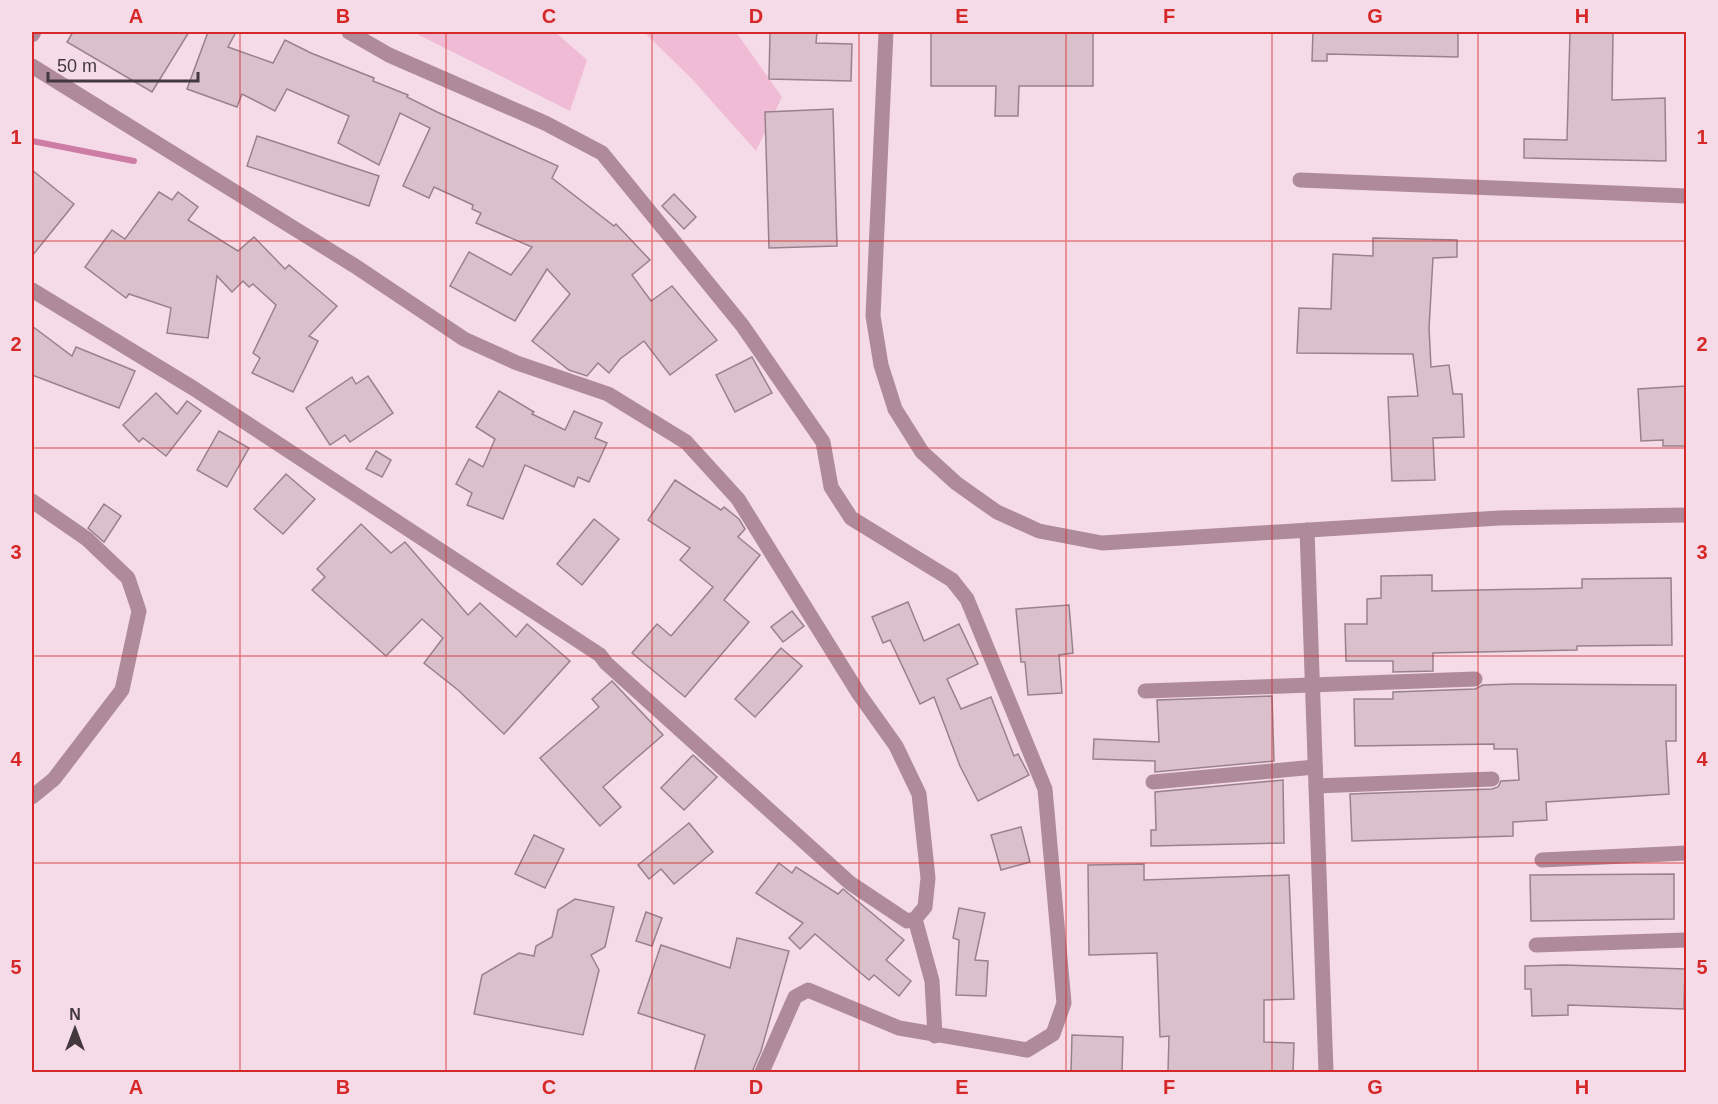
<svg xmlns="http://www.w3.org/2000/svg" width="1718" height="1104" font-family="Arial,sans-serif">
  <rect width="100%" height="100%" fill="#f5dbe7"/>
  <!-- green -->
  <g fill="#f0bcd5">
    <polygon points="413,32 555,32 587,60 570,111"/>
    <polygon points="644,32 736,32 782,97 756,151 692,79"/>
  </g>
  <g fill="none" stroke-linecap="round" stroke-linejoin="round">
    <!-- stream -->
    <polyline stroke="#cc7ca5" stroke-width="6" points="32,141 134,161"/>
  </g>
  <!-- building -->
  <g fill="#d9c0cb" stroke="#99818c" stroke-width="1.5">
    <polygon points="73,32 189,32 152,92 67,42"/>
    <polygon points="208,32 236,32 228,47 273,63 285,40 311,53 374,78 373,81 408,95 407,97 437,112 558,166 552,178 614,226 616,224 650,260 632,275 651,301 672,286 717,340 670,375 644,341 620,359 609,373 598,363 587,376 569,370 532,341 570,294 547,269 515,321 450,286 469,252 511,275 532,247 476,223 481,213 472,209 473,205 434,187 429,198 403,186 430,128 400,113 379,165 338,143 349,116 287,89 275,111 242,94 237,107 187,89"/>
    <polygon points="770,32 817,32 816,43 852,44 851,81 769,79"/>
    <polygon points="1093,32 1093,86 1019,86 1018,116 995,116 996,86 931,86 931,33"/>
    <polygon points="1313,32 1458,32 1458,57 1327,54 1327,61 1312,61"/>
    <polygon points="1570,32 1613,32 1612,100 1665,98 1666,161 1524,158 1524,139 1567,140"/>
    <polygon points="833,109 837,246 769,248 765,112"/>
    <polygon points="257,136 379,176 369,206 247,166"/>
    <polygon points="32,170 74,204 32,256"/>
    <polygon points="159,192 172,200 178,192 198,207 188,220 238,251 254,237 285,269 289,265 337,306 309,336 318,341 293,392 252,373 260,358 253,353 276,305 253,284 249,287 243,281 232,292 217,276 208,338 167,333 171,308 129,294 126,298 85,267 112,230 125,239"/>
    <polygon points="674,194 696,217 684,229 662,206"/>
    <polygon points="1373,238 1457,240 1457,257 1433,258 1429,328 1431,367 1449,365 1453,394 1462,394 1464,437 1433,438 1435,480 1392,481 1388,397 1418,396 1413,354 1297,353 1299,308 1331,309 1333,254 1373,256"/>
    <polygon points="32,326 72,356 76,347 135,371 119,408 32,375"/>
    <polygon points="752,357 772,393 735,412 716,375"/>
    <polygon points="368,376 393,413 350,442 345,435 330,445 306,408 352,377 356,384"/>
    <polygon points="1686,386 1686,446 1663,446 1663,440 1641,441 1638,389"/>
    <polygon points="499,391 534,412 532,414 565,430 574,411 602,423 595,438 607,443 589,482 578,477 574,487 525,465 503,519 467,505 472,493 456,484 469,459 483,467 495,439 476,427"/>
    <polygon points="156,393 177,414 187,401 201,411 166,456 143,438 139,442 123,425"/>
    <polygon points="219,431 249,448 227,487 197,470"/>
    <polygon points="376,451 391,460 382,477 366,469"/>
    <polygon points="286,474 315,499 283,534 254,509"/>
    <polygon points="675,480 721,510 724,507 739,519 745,529 738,537 760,555 724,600 749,622 685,697 632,653 657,624 671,636 713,587 680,560 690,548 648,520"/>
    <polygon points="104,504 121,516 104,542 88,528"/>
    <polygon points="594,519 619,539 582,585 557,564"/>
    <polygon points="361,524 391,553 405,542 468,615 480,603 516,637 527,624 570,661 504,734 458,690 424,663 443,638 422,619 386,656 312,590 325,577 317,569"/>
    <polygon points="1432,575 1432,591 1582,588 1582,579 1671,578 1672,645 1577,646 1577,650 1433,653 1433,671 1393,672 1393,661 1346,661 1345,624 1367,624 1367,599 1381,598 1381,576"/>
    <polygon points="908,602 924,641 959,624 978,664 947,679 961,709 991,697 1014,756 1018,754 1029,775 978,801 960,766 934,697 920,704 890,640 883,643 872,617"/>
    <polygon points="1069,605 1073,653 1059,655 1062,693 1028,695 1025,662 1021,662 1016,609"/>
    <polygon points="792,611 804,626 783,642 771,627"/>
    <polygon points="781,648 802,666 755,717 735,699"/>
    <polygon points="612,681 663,735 603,787 621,807 600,826 540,758 599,707 592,699"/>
    <polygon points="1514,684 1676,685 1676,741 1666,741 1669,794 1546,802 1547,820 1513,822 1513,836 1352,841 1350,794 1492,789 1498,787 1501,781 1519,780 1517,749 1494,749 1494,744 1355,746 1354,699 1393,699 1393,692 1475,689 1483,685"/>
    <polygon points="1272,696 1274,761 1155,772 1155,761 1093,759 1094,739 1159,742 1157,700"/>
    <polygon points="693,755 717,777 684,810 661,788"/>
    <polygon points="1283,780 1284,843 1151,846 1151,830 1156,830 1155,792"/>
    <polygon points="689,823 713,852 674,884 661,869 649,879 638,865"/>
    <polygon points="1021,827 1030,862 1001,870 991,835"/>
    <polygon points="534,835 564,849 545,888 515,874"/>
    <polygon points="779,863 792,873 796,867 838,894 843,889 904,940 886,960 911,981 899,996 874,975 869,980 815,934 800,949 789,938 803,923 756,893"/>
    <polygon points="1144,864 1144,880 1289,875 1294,999 1264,1000 1264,1042 1294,1043 1293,1072 1168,1072 1169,1036 1160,1037 1157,953 1089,955 1088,865"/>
    <polygon points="1674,874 1674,919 1531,921 1530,875"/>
    <polygon points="575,899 614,907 605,947 591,955 599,970 583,1035 474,1014 482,975 519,953 534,956 536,946 552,937 558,910"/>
    <polygon points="959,908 985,913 975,960 988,961 986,996 956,995 959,940 953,938"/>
    <polygon points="646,912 662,918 652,946 636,941"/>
    <polygon points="737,938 789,951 761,1051 752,1072 694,1072 705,1035 638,1013 661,945 730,968"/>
    <polygon points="1564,965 1685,969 1684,1009 1568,1005 1568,1015 1532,1016 1531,989 1525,989 1525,966"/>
    <polygon points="1072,1035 1123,1037 1122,1072 1071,1072"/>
  </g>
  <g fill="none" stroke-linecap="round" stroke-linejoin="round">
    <!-- minor -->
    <g stroke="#ae8a9b" stroke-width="15">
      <polyline points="349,32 389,55 545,123 602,153 742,325 823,442 831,487 851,518 952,580 967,599 1045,789 1064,1003 1053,1034 1027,1050 899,1028 808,990 795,997 762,1072"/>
      <polyline points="886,32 873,316 881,365 895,409 922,452 956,483 997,512 1039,531 1102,543 1499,518 1686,515"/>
      <polyline points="32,35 34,32"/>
      <polyline points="32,66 355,266 464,339 517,363 608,394 686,442 738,499 859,694 896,746 919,794 928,878 925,907 915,919 907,921 850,883 606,663 600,655 193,388 32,290"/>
      <polyline points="1300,180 1686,196"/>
      <polyline points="32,501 87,539 128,578 139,611 122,690 54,779 32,797"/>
      <polyline points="1307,530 1326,1072"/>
      <polyline points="1145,691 1475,679"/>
      <polyline points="1153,782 1315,767"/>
      <polyline points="1316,786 1492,779"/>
      <polyline points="1542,860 1686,853"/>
      <polyline points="915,919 932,981 935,1036"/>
      <polyline points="1536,945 1686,940"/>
    </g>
  </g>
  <!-- grid -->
  <path fill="none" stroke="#d62828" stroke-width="1.5" stroke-opacity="0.55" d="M240,32V1072M446,32V1072M652,32V1072M859,32V1072M1066,32V1072M1272,32V1072M1478,32V1072M32,241H1686M32,448H1686M32,656H1686M32,863H1686"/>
  <!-- border -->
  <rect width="1718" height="1104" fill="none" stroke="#f5dbe7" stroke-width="66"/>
  <!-- north arrow -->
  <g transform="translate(75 1029)" stroke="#f5dbe7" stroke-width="4.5" paint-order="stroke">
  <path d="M0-4.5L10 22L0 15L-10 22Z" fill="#43393d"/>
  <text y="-9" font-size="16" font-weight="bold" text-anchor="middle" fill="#43393d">N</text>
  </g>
  <!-- scale -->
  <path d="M48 72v9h150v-9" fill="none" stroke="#43393d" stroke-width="3"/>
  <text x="57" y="72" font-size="18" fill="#43393d" stroke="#f5dbe7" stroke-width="4.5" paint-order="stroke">50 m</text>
  <rect x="33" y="33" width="1652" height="1038" fill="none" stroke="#d62828" stroke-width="2"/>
  <g font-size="20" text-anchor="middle" font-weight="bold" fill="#d62828">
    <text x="136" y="23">A</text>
    <text x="343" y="23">B</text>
    <text x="549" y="23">C</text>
    <text x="756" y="23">D</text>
    <text x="962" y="23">E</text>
    <text x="1169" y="23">F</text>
    <text x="1375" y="23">G</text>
    <text x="1582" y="23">H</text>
    <text x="16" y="144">1</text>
    <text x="1702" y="144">1</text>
    <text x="16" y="351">2</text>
    <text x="1702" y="351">2</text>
    <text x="16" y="559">3</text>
    <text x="1702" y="559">3</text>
    <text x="16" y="766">4</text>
    <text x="1702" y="766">4</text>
    <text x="16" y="974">5</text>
    <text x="1702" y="974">5</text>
    <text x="136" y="1094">A</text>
    <text x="343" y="1094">B</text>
    <text x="549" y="1094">C</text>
    <text x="756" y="1094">D</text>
    <text x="962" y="1094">E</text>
    <text x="1169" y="1094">F</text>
    <text x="1375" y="1094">G</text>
    <text x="1582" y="1094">H</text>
  </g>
</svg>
